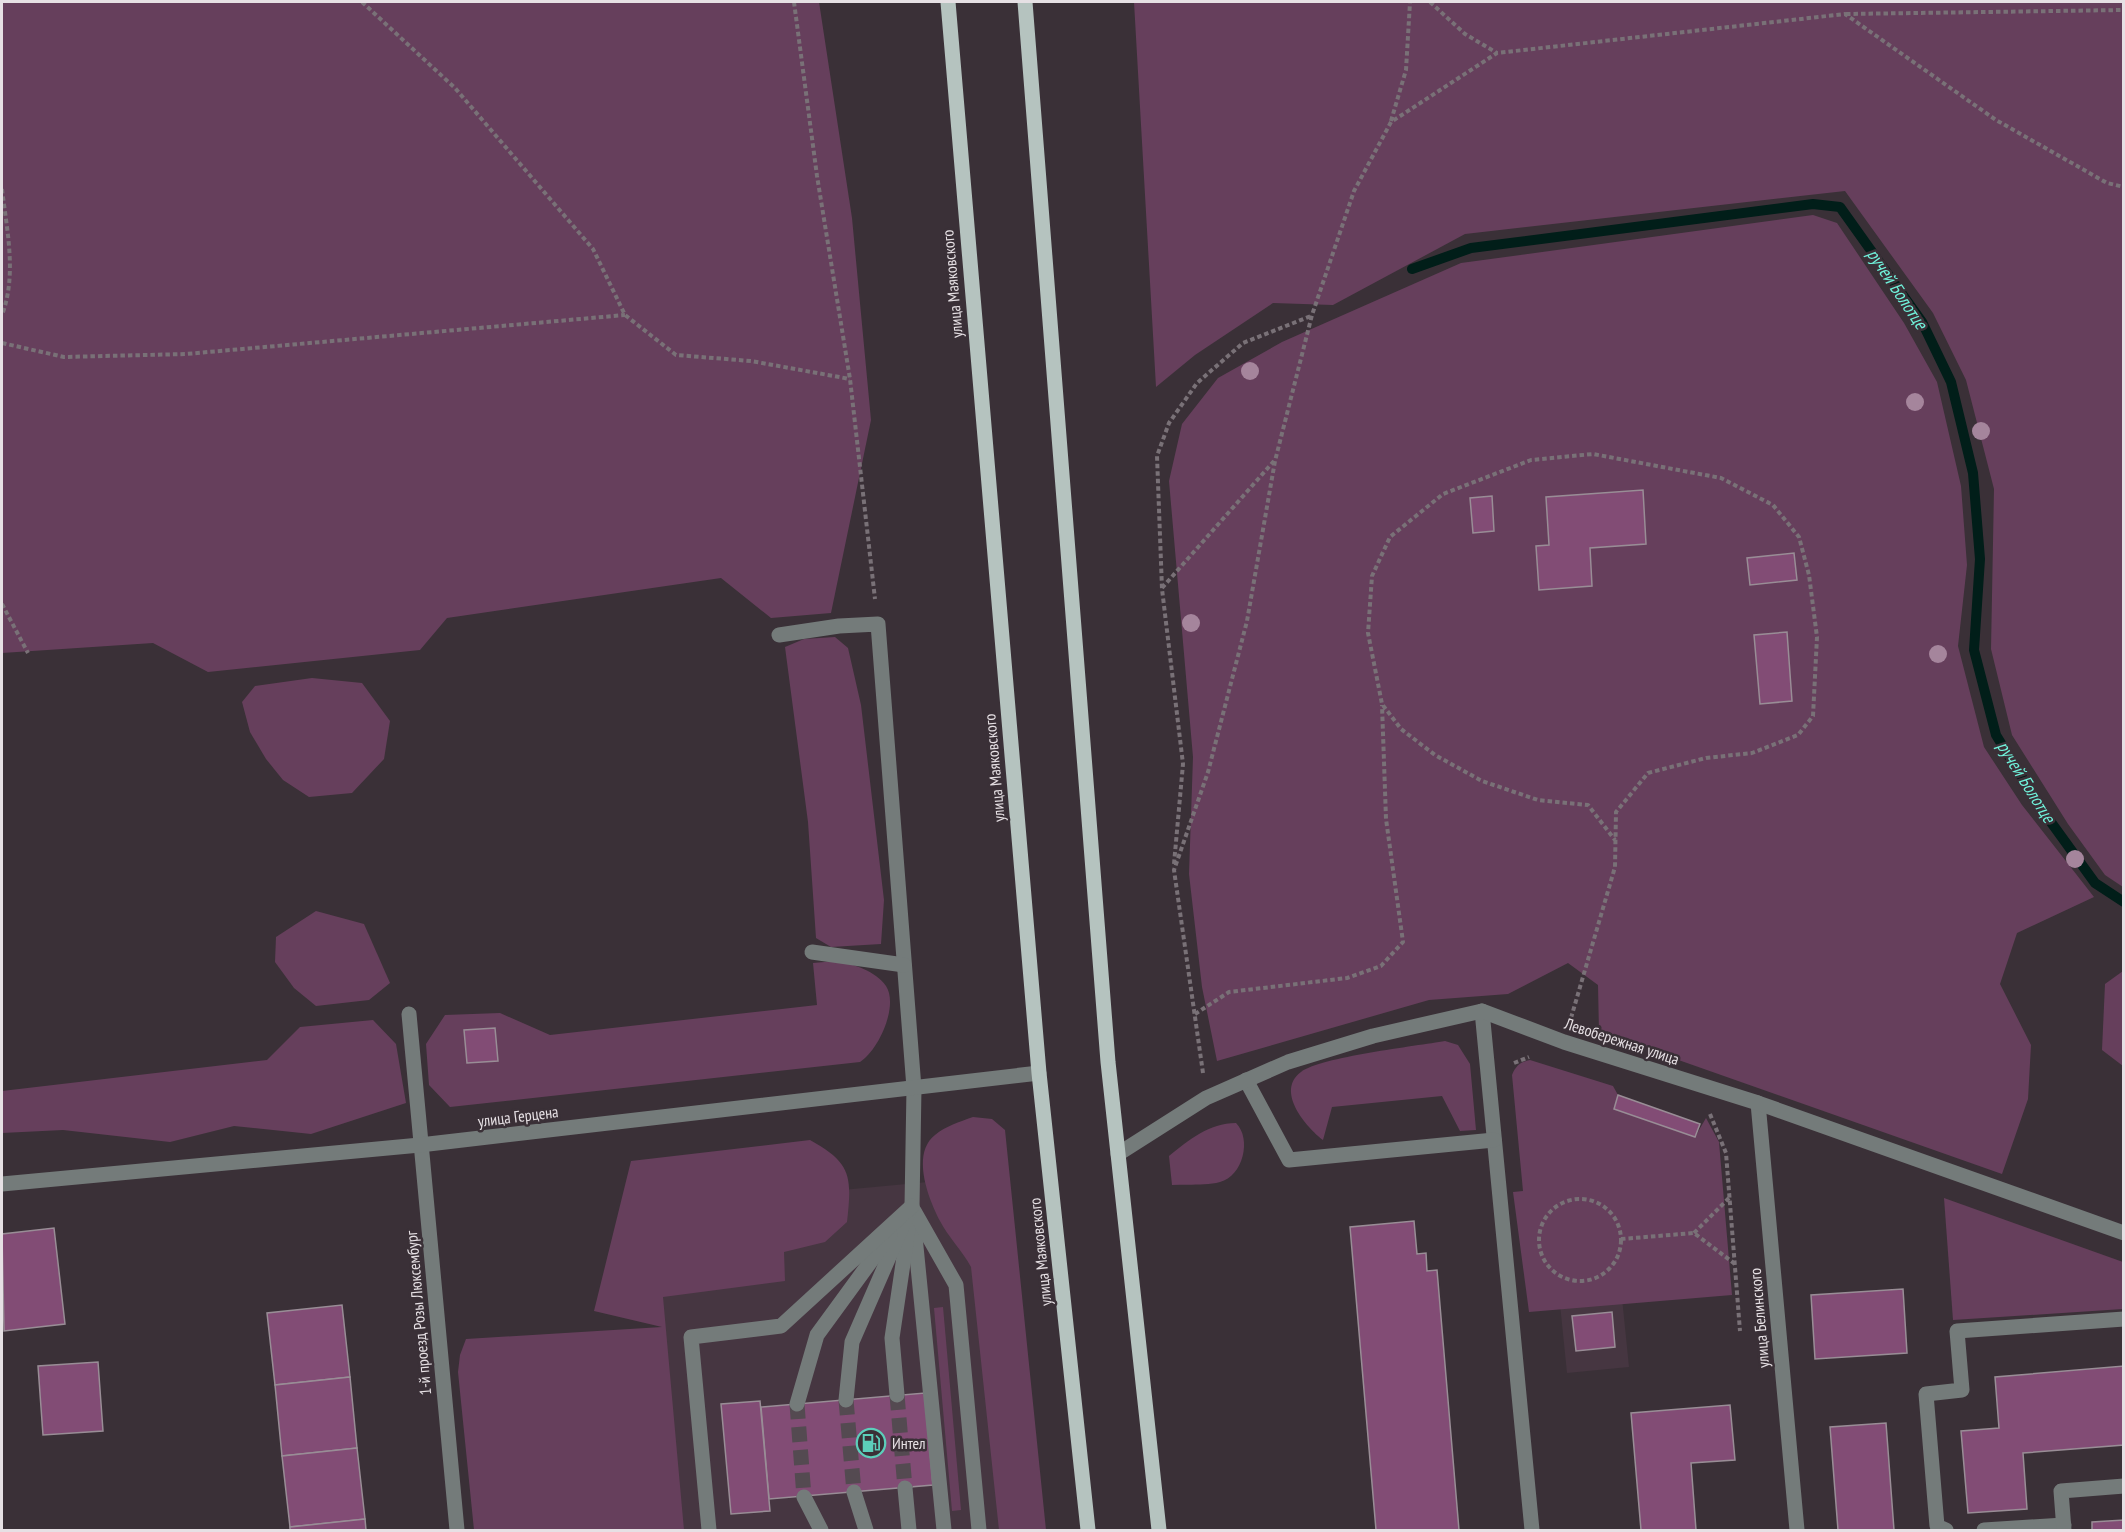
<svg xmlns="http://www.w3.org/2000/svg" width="2125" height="1532" font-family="'PT Sans Narrow',sans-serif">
  <rect width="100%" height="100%" fill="#3a3037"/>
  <!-- built -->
  <g fill="#463641">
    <polygon points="992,1176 1026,1530 681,1530 651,1208"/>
    <polygon points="1622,1298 1629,1367 1567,1373 1560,1304"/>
  </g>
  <!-- green -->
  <g fill="#663f5c">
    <polygon points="2,2 819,2 852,218 871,420 831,613 771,618 721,578 447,618 420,650 208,672 153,643 2,653"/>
    <polygon points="1134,2 2123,2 2123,887 2105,875 2068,824 2012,735 1991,649 1994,489 1966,380 1933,313 1845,191 1465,234 1333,305 1273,303 1195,355 1156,387"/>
    <polygon points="1813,215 1837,223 1904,323 1937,382 1961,486 1967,565 1958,646 1984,747 2022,805 2094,897 2017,933 2000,984 2031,1045 2028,1099 2002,1174 1599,1032 1598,985 1568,963 1508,994 1429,1000 1217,1061 1202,987 1189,874 1193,757 1169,481 1182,424 1218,378 1282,342 1461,263"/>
    <polygon points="835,637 848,648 861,705 884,900 881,944 831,947 816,938 808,822 785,647 804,639"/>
    <polygon points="312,678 362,683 390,721 384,759 352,793 309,797 283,780 266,759 250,732 242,702 255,686"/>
    <polygon points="316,911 364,924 390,983 369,1000 316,1006 294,988 275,962 276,937"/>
    <path d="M836,961C853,964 876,971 886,986C899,1006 878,1051 860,1062L450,1107L429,1085L426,1044L445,1015L500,1013L550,1035L817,1005L813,963Z"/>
    <polygon points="2123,971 2123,1066 2102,1050 2105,984"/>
    <polygon points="373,1020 396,1044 406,1103 311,1134 234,1126 170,1142 63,1130 2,1133 2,1091 267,1060 300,1027"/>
    <path d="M1445,1041L1458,1045L1470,1064L1476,1130L1460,1131L1442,1096L1332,1107L1323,1140C1306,1127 1275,1091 1301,1072C1320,1057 1417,1046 1445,1041Z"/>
    <path d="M1530,1060L1613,1086L1618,1095L1614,1109L1695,1137L1706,1118L1719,1142L1732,1295L1529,1312L1513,1192L1523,1191L1512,1075C1516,1065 1521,1062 1530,1060Z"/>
    <path d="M973,1117L992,1119L1005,1130L1046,1530H999L971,1267C962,1250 948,1237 940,1221C928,1198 911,1154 935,1135C946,1126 959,1122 973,1117Z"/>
    <path d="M1236,1123C1252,1139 1243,1176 1220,1182C1205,1186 1187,1184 1172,1185L1169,1156C1189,1140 1209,1123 1236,1123Z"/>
    <path d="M810,1140C852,1163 852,1177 847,1222L825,1242L784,1252L785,1281L663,1297L684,1530H474L458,1372L460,1355L466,1339L662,1327L594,1311L631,1161Z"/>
    <polygon points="1944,1198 2123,1262 2123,1309 1953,1320"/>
    <polygon points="943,1307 961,1510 952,1511 934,1308"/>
  </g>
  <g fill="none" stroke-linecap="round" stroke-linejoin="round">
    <!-- stream -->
    <polyline stroke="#011e19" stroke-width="10" points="1412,269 1471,248 1813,204 1840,207 1922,322 1951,382 1973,473 1980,559 1974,650 1996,735 2040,807 2095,883 2124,902"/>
  </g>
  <!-- building -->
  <g fill="#824c75" stroke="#998d96" stroke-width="1.5">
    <polygon points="1643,490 1646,544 1590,548 1592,586 1539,590 1536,546 1549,545 1546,497"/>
    <polygon points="1492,496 1494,531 1473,533 1470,498"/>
    <polygon points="1794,553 1797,580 1750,585 1747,558"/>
    <polygon points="1787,632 1792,701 1760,704 1754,635"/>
    <polygon points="495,1028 498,1061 467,1063 464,1030"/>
    <polygon points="1618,1095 1700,1124 1695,1137 1614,1109"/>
    <polygon points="1414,1221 1417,1254 1426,1253 1427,1271 1437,1270 1459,1530 1376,1530 1350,1227"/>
    <polygon points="54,1228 65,1324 4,1331 2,1234"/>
    <polygon points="1903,1289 1907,1353 1815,1359 1811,1295"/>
    <polygon points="342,1305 350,1377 275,1385 267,1313"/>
    <polygon points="1612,1312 1615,1347 1576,1351 1572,1316"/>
    <polygon points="98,1362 103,1431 43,1435 38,1366"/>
    <polygon points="2124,1366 2124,1445 2023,1453 2027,1509 1968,1513 1961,1431 1999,1428 1995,1377"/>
    <polygon points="350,1377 357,1448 282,1456 275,1385"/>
    <polygon points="925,1393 933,1485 769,1499 761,1407"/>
    <polygon points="760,1401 770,1511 731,1514 721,1404"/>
    <polygon points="1730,1405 1735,1460 1691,1463 1696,1530 1641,1530 1631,1413"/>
    <polygon points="1886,1423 1894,1530 1838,1530 1830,1427"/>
    <polygon points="357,1448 365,1519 290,1527 282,1456"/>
    <polygon points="365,1519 366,1530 290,1530 290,1527"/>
    <polygon points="2124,1520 2124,1530 2092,1530 2092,1522"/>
  </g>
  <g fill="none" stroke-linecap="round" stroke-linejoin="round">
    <!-- minor-tunnel -->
    <g stroke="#544a51" stroke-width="15" stroke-dasharray="15 8" stroke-linecap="butt">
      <polyline points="897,1395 905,1488"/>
      <polyline points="846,1400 854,1492"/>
      <polyline points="797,1404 804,1497"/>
    </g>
    <!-- path -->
    <g stroke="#797177" stroke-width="4" stroke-dasharray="4.5 3" stroke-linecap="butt">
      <polyline points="362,2 455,88 593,249 625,315 676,355 751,361 850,379"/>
      <polyline points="794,2 817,176 850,379 875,599"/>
      <polyline points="1430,2 1465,34 1497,53"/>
      <polyline points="1846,14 2124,10"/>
      <polyline points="1391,121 1406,70 1410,2"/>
      <path d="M2,189C7,231 17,275 2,315"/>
      <polyline points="2,343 64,357 186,354 625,315"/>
      <polyline points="1162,588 1274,461"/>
      <polyline points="2,604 28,653"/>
      <polyline points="1174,864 1183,764 1162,589 1157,456 1169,423 1197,383 1243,343 1311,316"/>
      <polyline points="1195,1014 1229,992 1347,978 1381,966 1403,942 1386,819 1382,705"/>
      <polyline points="1571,1018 1615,867 1616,812 1648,773 1706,758 1752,753 1798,735 1813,716 1817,637 1809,575 1799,537 1773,505 1721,478 1593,454 1531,460 1443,494 1390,537 1372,576 1368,633 1382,704 1401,729 1435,755 1482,781 1538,800 1588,805 1615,840"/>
      <polyline points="1514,1063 1529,1057"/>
      <polyline points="1203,1073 1174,870 1208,772 1247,621 1275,461 1312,315 1354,191 1391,122 1497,53 1845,14 1996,120 2107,183 2124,187"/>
      <polyline points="1710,1114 1726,1153 1740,1331"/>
      <circle cx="1580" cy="1240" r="41"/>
      <polyline points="1694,1233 1730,1197"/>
      <polyline points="1621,1239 1694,1233 1735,1264"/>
    </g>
    <!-- minor -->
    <g stroke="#747b7a" stroke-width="15">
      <polyline points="779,635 839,626 878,624 914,1088 912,1206 944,1530"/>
      <polyline points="812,952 904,965"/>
      <polyline points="1482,1011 1532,1530"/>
      <polyline points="409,1014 457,1530"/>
      <polyline points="1246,1080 1289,1160 1494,1140"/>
      <polyline points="1758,1103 1797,1530"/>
      <polyline points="1118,1154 1206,1098 1288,1062 1373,1036 1482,1011 1564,1042 1758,1103 2124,1233"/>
      <polyline points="2,1184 420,1145 1039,1073"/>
      <polyline points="914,1211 956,1285 979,1530"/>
      <polyline points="897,1395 892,1338 908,1230"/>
      <polyline points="846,1400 852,1342 909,1211"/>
      <polyline points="797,1404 817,1335 890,1235"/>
      <polyline points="905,1488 909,1530"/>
      <polyline points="854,1492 866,1530"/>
      <polyline points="804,1497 821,1530"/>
      <polyline points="709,1530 691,1337 781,1326 912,1206"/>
      <polyline points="1946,1530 1937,1526 1926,1394 1962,1390 1957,1331 2124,1319"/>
      <polyline points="1984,1530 2064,1525"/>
      <polyline points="2064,1530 2061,1491 2124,1486"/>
    </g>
    <!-- major -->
    <g stroke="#b5c3bf" stroke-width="15">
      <polyline points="948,2 1039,1073 1088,1530"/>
      <polyline points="1025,2 1108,1062 1159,1530"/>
    </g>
  </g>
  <!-- trees -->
  <g fill="#a5859c">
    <circle cx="1250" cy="371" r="9"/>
    <circle cx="1915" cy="402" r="9"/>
    <circle cx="1981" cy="431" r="9"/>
    <circle cx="1191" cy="623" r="9"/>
    <circle cx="1938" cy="654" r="9"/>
    <circle cx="2075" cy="859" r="9"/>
  </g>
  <!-- icons -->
  <defs>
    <g id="fuel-ring" transform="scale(1.5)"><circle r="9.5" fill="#3a3037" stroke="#5cceba" stroke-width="1.5"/><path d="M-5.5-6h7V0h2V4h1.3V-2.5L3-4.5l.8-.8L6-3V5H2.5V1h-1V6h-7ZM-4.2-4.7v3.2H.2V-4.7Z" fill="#5cceba"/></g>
  </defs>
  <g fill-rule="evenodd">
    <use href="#fuel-ring" x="871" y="1443"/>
  </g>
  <g text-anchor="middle" stroke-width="5" stroke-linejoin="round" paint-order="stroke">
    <!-- street labels -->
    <g font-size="16" fill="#e6e0e4" stroke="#3a3037">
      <text transform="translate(952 284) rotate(-95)" y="6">улица Маяковского</text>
      <text transform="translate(994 768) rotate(-95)" y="6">улица Маяковского</text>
      <text transform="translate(1622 1041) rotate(18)" y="6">Левобережная улица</text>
      <text transform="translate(518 1116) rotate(-7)" y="6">улица Герцена</text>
      <text transform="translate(1040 1252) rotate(-96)" y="6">улица Маяковского</text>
      <text transform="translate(418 1313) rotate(-95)" y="6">1-й проезд Розы Люксембург</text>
      <text transform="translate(1759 1318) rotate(-95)" y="6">улица Белинского</text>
    </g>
    <!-- poi labels -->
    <g font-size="16" fill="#e6e0e4" stroke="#3a3037" text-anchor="start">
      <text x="892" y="1449">Интел</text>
    </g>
    <!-- water labels -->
    <g font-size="18" font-style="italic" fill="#70f2db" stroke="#3a3037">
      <text transform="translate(1897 289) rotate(56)" y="6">ручей Болотце</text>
      <text transform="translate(2026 782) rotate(58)" y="6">ручей Болотце</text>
    </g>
  </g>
  <!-- border -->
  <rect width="2125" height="1532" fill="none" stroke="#e6e0e4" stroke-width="6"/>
</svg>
